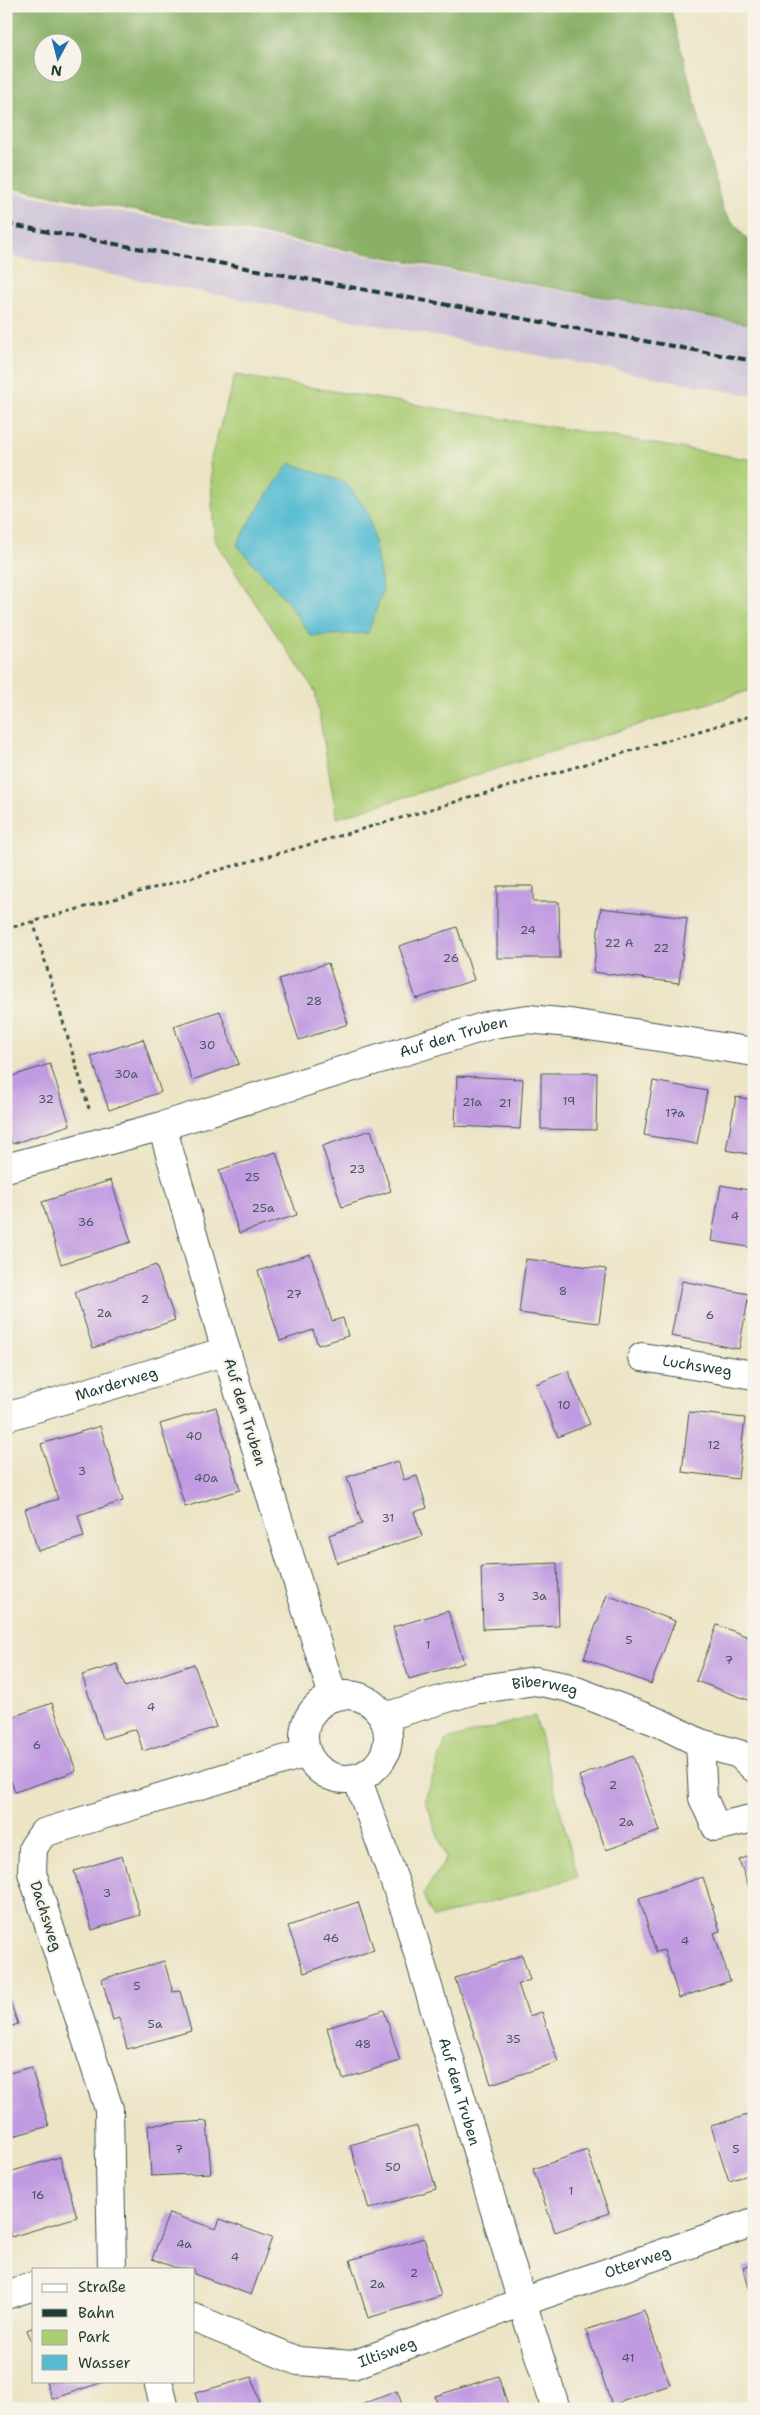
<svg xmlns="http://www.w3.org/2000/svg" width="760" height="2415" font-family="'Shantell Sans',sans-serif">
  <rect width="100%" height="100%" fill="#f7f3e8"/>
  <filter id="ink" filterUnits="userSpaceOnUse"><feTurbulence type="fractalNoise" baseFrequency=".02" numOctaves="2"/><feDisplacementMap in="SourceGraphic" scale="10" xChannelSelector="R" yChannelSelector="G"/><feConvolveMatrix kernelMatrix="1 2 1 2 8 2 1 2 1" color-interpolation-filters="sRGB"/></filter>
  <filter id="wash" filterUnits="userSpaceOnUse"><feTurbulence type="fractalNoise" baseFrequency=".0096" numOctaves="4" result="noise"/><feDisplacementMap in="SourceGraphic" scale="20" xChannelSelector="R" yChannelSelector="G"/><feGaussianBlur stdDeviation="1.12" result="paint"/><feColorMatrix in="noise" values="0 0 0 0 0 0 0 0 0 0 0 0 0 0 0 0 0 1.4 0 .05"/><feComposite in="paint" operator="in"/></filter>
  <g filter="url(#wash)">
    <rect width="100%" height="100%" fill="#ece4c5"/>
    <!-- industrial -->
    <polygon fill="#cabfd7" points="6,191 754,326 754,396 6,255"/>
    <!-- green -->
    <g fill="#accd75" stroke="#668554" fill-rule="evenodd">
      <path d="M235,375L754,460V689L337,818L315,691L247,591L214,539L210,461ZM290,464L311,636L286,600L237,545L262,502Z"/>
      <polygon points="535,1716 578,1877 433,1918 423,1895 446,1858 425,1799 446,1740"/>
    </g>
    <!-- forest -->
    <path fill="#89b066" stroke="#54764d" fill-rule="evenodd" d="M6,6H670L723,210L749,242L754,245V325L6,187ZM42,42H72V72H42Z"/>
    <!-- water -->
    <polygon fill="#55bcd2" stroke="#3a7c83" points="290,463 346,483 369,513 383,590 368,633 311,636 286,600 237,545 262,502"/>
    <g id="blocks">
      <!-- building -->
      <g fill="#c19be1">
        <polygon points="497,886 533,886 533,902 559,902 560,958 497,958"/>
        <polygon points="601,908 687,918 679,983 593,972"/>
        <polygon points="457,927 474,980 416,999 399,946"/>
        <polygon points="328,963 348,1024 299,1040 279,979"/>
        <polygon points="220,1011 239,1064 192,1080 174,1026"/>
        <polygon points="143,1039 161,1092 109,1110 91,1056"/>
        <polygon points="50,1064 70,1125 12,1144 6,1126 6,1078"/>
        <polygon points="541,1073 597,1073 596,1130 541,1129"/>
        <polygon points="457,1076 523,1079 520,1129 455,1126"/>
        <polygon points="653,1081 707,1091 697,1144 644,1135"/>
        <polygon points="736,1097 754,1100 754,1155 726,1150"/>
        <polygon points="371,1130 391,1191 342,1207 322,1146"/>
        <polygon points="276,1152 297,1215 239,1233 219,1170"/>
        <polygon points="111,1180 131,1242 61,1264 42,1202"/>
        <polygon points="721,1185 754,1191 754,1248 711,1241"/>
        <polygon points="310,1254 332,1321 343,1318 348,1336 318,1345 313,1330 280,1341 258,1271"/>
        <polygon points="526,1259 606,1269 599,1323 519,1313"/>
        <polygon points="156,1265 175,1320 93,1348 75,1292"/>
        <polygon points="682,1281 749,1294 739,1349 671,1336"/>
        <polygon points="568,1371 590,1424 558,1437 536,1384"/>
        <polygon points="216,1407 240,1490 185,1507 160,1424"/>
        <polygon points="689,1412 745,1418 738,1479 682,1472"/>
        <polygon points="100,1426 123,1501 78,1515 84,1537 38,1551 25,1509 58,1499 41,1444"/>
        <polygon points="398,1461 404,1480 417,1476 427,1508 414,1512 422,1536 337,1563 329,1535 362,1524 347,1477"/>
        <polygon points="557,1563 559,1626 483,1629 481,1566"/>
        <polygon points="607,1595 675,1621 651,1684 584,1658"/>
        <polygon points="448,1611 464,1663 409,1679 393,1627"/>
        <polygon points="717,1625 754,1639 754,1702 696,1681"/>
        <polygon points="117,1664 125,1687 194,1664 216,1727 143,1751 136,1729 103,1739 82,1675"/>
        <polygon points="52,1703 76,1771 15,1792 11,1781 6,1782 6,1719"/>
        <polygon points="633,1756 660,1831 606,1850 579,1776"/>
        <polygon points="754,1854 754,1901 739,1860"/>
        <polygon points="122,1856 140,1915 92,1930 74,1871"/>
        <polygon points="703,1877 720,1931 714,1933 730,1981 679,1998 664,1950 656,1952 639,1898"/>
        <polygon points="358,1902 374,1950 304,1973 288,1926"/>
        <polygon points="522,1955 530,1980 518,1984 529,2016 542,2012 558,2062 491,2084 455,1978"/>
        <polygon points="164,1961 173,1992 180,1991 191,2031 127,2049 119,2018 113,2020 102,1979"/>
        <polygon points="6,1990 18,2024 6,2028"/>
        <polygon points="384,2010 400,2061 343,2079 327,2028"/>
        <polygon points="31,2067 49,2126 6,2138 6,2074"/>
        <polygon points="754,2113 754,2173 729,2181 711,2126"/>
        <polygon points="207,2121 211,2173 151,2176 148,2125"/>
        <polygon points="417,2126 436,2189 369,2209 350,2145"/>
        <polygon points="587,2150 609,2213 555,2232 533,2169"/>
        <polygon points="60,2157 77,2217 11,2237 6,2220 6,2173"/>
        <polygon points="169,2213 216,2229 220,2219 272,2238 251,2295 194,2274 194,2269 179,2269 152,2259"/>
        <polygon points="424,2238 441,2296 368,2318 350,2260"/>
        <polygon points="754,2264 754,2301 753,2301 743,2267"/>
        <polygon points="644,2310 670,2385 612,2405 586,2330"/>
        <polygon points="34,2327 34,2347 27,2330"/>
        <polygon points="498,2376 509,2409 439,2409 435,2396"/>
        <polygon points="252,2377 261,2409 200,2409 195,2393"/>
        <polygon points="46,2381 103,2381 103,2382 52,2399"/>
        <polygon points="397,2391 404,2409 350,2409"/>
      </g>
    </g>
  </g>
  <g filter="url(#ink)">
    <use href="#blocks" fill-opacity="0" stroke="#3e564a" stroke-width="1"/>
    <g fill="none" stroke-linecap="round" stroke-linejoin="round">
      <!-- street casing -->
      <g stroke="#3e564a" stroke-width="30">
        <g id="street">
          <polyline points="6,1168 162,1126"/>
          <path id="s1" d="M642,1357L754,1375"/>
          <path id="s2" d="M6,1417L226,1351"/>
          <circle cx="346" cy="1737" r="42"/>
          <path id="s3" d="M333,1696L226,1351L162,1126L493,1024L528,1019L570,1023L754,1052"/>
          <path id="s4" d="M384,1717L474,1690L535,1681L566,1687L660,1723L700,1743L739,1754L754,1768"/>
          <polyline points="700,1743 703,1798 716,1827 754,1818"/>
          <path id="s5" d="M357,1778L406,1913L522,2302L556,2409"/>
          <polyline points="112,2269 109,2109 32,1873 33,1848 43,1833 306,1753"/>
          <polyline points="6,2295 34,2286"/>
          <path id="s6" d="M194,2318L298,2361L353,2365L522,2302L754,2222"/>
          <polyline points="158,2381 165,2409"/>
        </g>
      </g>
      <!-- path -->
      <g stroke="#3e564a" stroke-width="3" stroke-dasharray="4 4" stroke-linecap="butt">
        <polyline points="33,921 90,1112"/>
        <polyline points="6,929 287,851 754,715"/>
      </g>
      <!-- street -->
      <use href="#street" stroke="#fff" stroke-width="28"/>
      <!-- rail -->
      <polyline stroke="#1f3d34" stroke-width="4" stroke-dasharray="8 4" stroke-linecap="butt" points="6,224 754,361"/>
    </g>
  </g>
  <g text-anchor="middle" stroke-width="4.5" stroke-linejoin="round" paint-order="stroke">
    <!-- number labels -->
    <g font-size="12" fill="#48545f">
      <text x="528" y="934">24</text>
      <text x="619" y="947">22 A</text>
      <text x="661" y="952">22</text>
      <text x="451" y="962">26</text>
      <text x="314" y="1005">28</text>
      <text x="207" y="1049">30</text>
      <text x="126" y="1078">30a</text>
      <text x="46" y="1103">32</text>
      <text x="569" y="1105">19</text>
      <text x="472" y="1106">21a</text>
      <text x="505" y="1107">21</text>
      <text x="675" y="1117">17a</text>
      <text x="357" y="1173">23</text>
      <text x="252" y="1181">25</text>
      <text x="263" y="1212">25a</text>
      <text x="735" y="1220">4</text>
      <text x="86" y="1226">36</text>
      <text x="563" y="1295">8</text>
      <text x="294" y="1298">27</text>
      <text x="145" y="1303">2</text>
      <text x="104" y="1317">2a</text>
      <text x="710" y="1319">6</text>
      <text x="564" y="1409">10</text>
      <text x="194" y="1440">40</text>
      <text x="714" y="1449">12</text>
      <text x="82" y="1475">3</text>
      <text x="206" y="1482">40a</text>
      <text x="388" y="1522">31</text>
      <text x="539" y="1600">3a</text>
      <text x="501" y="1601">3</text>
      <text x="629" y="1644">5</text>
      <text x="428" y="1649">1</text>
      <text x="729" y="1664">7</text>
      <text x="151" y="1711">4</text>
      <text x="37" y="1749">6</text>
      <text x="613" y="1789">2</text>
      <text x="626" y="1826">2a</text>
      <text x="107" y="1897">3</text>
      <text x="331" y="1942">46</text>
      <text x="685" y="1945">4</text>
      <text x="137" y="1990">5</text>
      <text x="155" y="2028">5a</text>
      <text x="513" y="2043">35</text>
      <text x="363" y="2048">48</text>
      <text x="179" y="2153">7</text>
      <text x="736" y="2153">5</text>
      <text x="393" y="2171">50</text>
      <text x="571" y="2195">1</text>
      <text x="38" y="2199">16</text>
      <text x="184" y="2248">4a</text>
      <text x="235" y="2261">4</text>
      <text x="414" y="2277">2</text>
      <text x="377" y="2288">2a</text>
      <text x="628" y="2362">41</text>
    </g>
    <!-- street labels -->
    <g font-size="15" fill="#1f3d34" stroke="#f7f3e8">
      <text dy="5" stroke="none"><textPath href="#s3" startOffset="900">Auf den Truben</textPath></text>
      <text dy="5" stroke="none"><textPath href="#s1" startOffset="56">Luchsweg</textPath></text>
      <text dy="5" stroke="none"><textPath href="#s2" startOffset="115">Marderweg</textPath></text>
      <text transform="translate(245 1412) rotate(73)" y="5">Auf den Truben</text>
      <text dy="5" stroke="none"><textPath href="#s4" startOffset="166">Biberweg</textPath></text>
      <text transform="translate(46 1916) rotate(72)" y="5">Dachsweg</text>
      <text dy="5" stroke="none"><textPath href="#s5" startOffset="330">Auf den Truben</textPath></text>
      <text dy="5" stroke="none"><textPath href="#s6" startOffset="470">Otterweg</textPath></text>
      <text dy="5" stroke="none"><textPath href="#s6" startOffset="204">Iltisweg</textPath></text>
    </g>
  </g>
  <!-- margin -->
  <rect width="760" height="2415" fill="none" stroke="#f7f3e8" stroke-width="25"/>
  <!-- legend -->
  <rect x="32" y="2268" width="162" height="115" fill="#f7f3e8" stroke="#a1aaa0"/>
  <rect x="42" y="2284" width="25" height="8" fill="#ffffff" stroke="#a1aaa0"/>
  <text x="78" y="2292" font-size="15" fill="#1f3d34">Straße</text>
  <rect x="42" y="2309" width="25" height="8" fill="#1f3d34" stroke="#a1aaa0"/>
  <text x="78" y="2318" font-size="15" fill="#1f3d34">Bahn</text>
  <rect x="42" y="2330" width="25" height="15" fill="#accd75" stroke="#a1aaa0"/>
  <text x="78" y="2342" font-size="15" fill="#1f3d34">Park</text>
  <rect x="42" y="2355" width="25" height="15" fill="#55bcd2" stroke="#a1aaa0"/>
  <text x="78" y="2368" font-size="15" fill="#1f3d34">Wasser</text>
  <!-- north arrow -->
  <g transform="translate(58 58) rotate(187)"><circle r="24" fill="#f7f3e8" stroke="#a1aaa0"/>
  <path d="M0-4L9 19L0 12L-9 19Z" fill="#1f6fb2"/>
  <text y="-8" font-size="14" font-weight="bold" text-anchor="middle" fill="#1f3d34">N</text>
  </g>
</svg>
